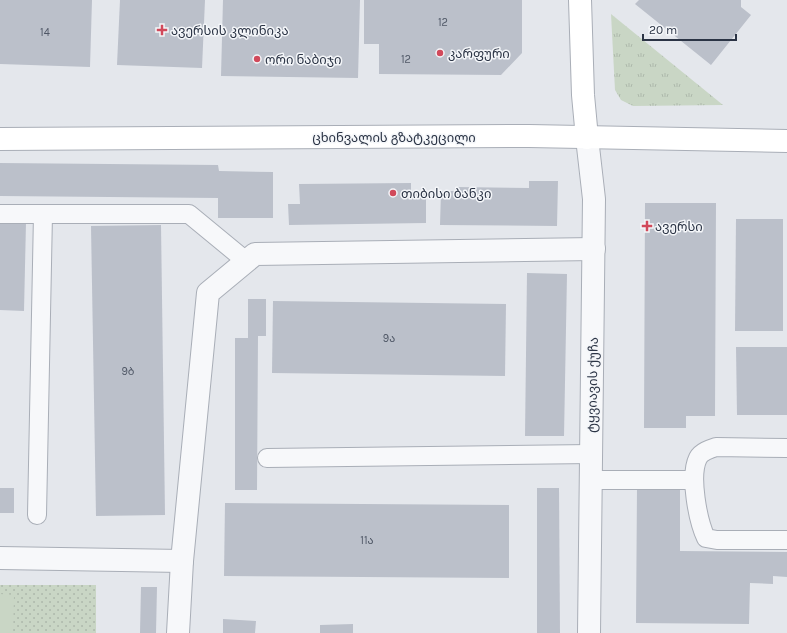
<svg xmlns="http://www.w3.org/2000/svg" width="787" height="633" font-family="Karla,'Noto Sans Georgian',sans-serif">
  <defs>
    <pattern id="grass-tufts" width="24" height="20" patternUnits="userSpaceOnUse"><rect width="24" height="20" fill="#c9d6c5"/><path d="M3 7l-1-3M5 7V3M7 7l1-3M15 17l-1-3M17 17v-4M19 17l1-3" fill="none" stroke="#adb8ab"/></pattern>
    <pattern id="park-dots" width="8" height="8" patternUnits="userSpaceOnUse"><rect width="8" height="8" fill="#c9d6c5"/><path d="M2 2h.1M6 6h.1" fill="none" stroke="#adb8ab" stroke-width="1.8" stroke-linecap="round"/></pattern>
  </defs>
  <rect width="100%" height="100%" fill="#e4e7ec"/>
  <!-- grass -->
  <polygon fill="url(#grass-tufts)" points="611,14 723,105 633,106 621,100 615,90"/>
  <!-- park -->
  <rect fill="url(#park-dots)" x="0" y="585" width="96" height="48"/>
  <!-- pitch -->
  <polygon fill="#c9d6c5" points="0,594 14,595 13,633 0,633"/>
  <!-- building -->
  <g fill="#bbc0ca">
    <polygon points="0,0 92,0 90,67 0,64"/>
    <polygon points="120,0 205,0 202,68 117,65"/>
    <polygon points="223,0 360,0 358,78 221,76"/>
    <polygon points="364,0 522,0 522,53 501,75 379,74 379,44 364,44"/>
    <polygon points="639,0 741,0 741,7 751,15 711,65 635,4"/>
    <polygon points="0,163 218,165 219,171 273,172 273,218 218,218 218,198 0,196"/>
    <polygon points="529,181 558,181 557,226 440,225 441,191 455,191 455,187 529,188"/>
    <polygon points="411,183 411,193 426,193 426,223 289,225 288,204 300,204 299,184"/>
    <polygon points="645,203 716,203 715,416 686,416 686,428 644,428"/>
    <polygon points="736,219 783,219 783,331 735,331"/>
    <polygon points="0,221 26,222 24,311 0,310"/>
    <polygon points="161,225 165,515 96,516 91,226"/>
    <polygon points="527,273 567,274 564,436 525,436"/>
    <polygon points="248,299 266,299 266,336 258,336 257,490 235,490 235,338 248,338"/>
    <polygon points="273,301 506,304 505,376 272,373"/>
    <polygon points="736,347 787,347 787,415 737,415"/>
    <rect x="0" y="488" width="14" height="25"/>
    <polygon points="537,488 559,488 560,633 537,633"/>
    <polygon points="637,488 680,489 680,551 787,552 787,577 773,576 773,584 750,583 749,624 636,623"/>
    <polygon points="225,503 509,505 509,578 224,576"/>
    <polygon points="141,587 157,587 156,633 140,633"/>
    <polygon points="223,619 256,621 255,633 223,633"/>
    <polygon points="353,624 353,633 320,633 320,625"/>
  </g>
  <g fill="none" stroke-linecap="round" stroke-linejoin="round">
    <!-- service casing -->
    <g stroke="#a9aeb7" stroke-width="20">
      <g id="service">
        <polyline points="0,214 189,214 246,261"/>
        <path d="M787,448L716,447C710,449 701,452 698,458C689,476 698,521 706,538L717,540H787"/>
        <polyline points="267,458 592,454"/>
        <polyline points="591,480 694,480"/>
        <polyline points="37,515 43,214"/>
      </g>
    </g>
    <!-- minor casing -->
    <g stroke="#a9aeb7" stroke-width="24">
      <g id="minor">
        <polyline points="587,138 594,199 589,633"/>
        <polyline points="0,558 182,561"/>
        <polyline points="178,633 182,561 208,293 255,254 594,249"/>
      </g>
    </g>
    <!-- secondary casing -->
    <g stroke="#a9aeb7" stroke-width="24">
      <g id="secondary">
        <polyline points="580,0 583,95 587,138"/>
        <polyline points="0,139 529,136 787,141"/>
      </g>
    </g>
    <!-- service -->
    <use href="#service" stroke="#f7f8fa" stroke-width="18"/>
    <!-- minor -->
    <use href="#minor" stroke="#f7f8fa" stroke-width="22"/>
    <!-- secondary -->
    <use href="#secondary" stroke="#fff" stroke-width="22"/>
  </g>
  <!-- markers -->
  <g fill="#d1495b" stroke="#f4f6f9" stroke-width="1.5">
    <path d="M160 24h4v4h4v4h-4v4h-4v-4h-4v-4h4z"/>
    <circle cx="440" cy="53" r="4"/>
    <circle cx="257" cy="59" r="4"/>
    <circle cx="393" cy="193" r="4"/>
    <path d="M645 220h4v4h4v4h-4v4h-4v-4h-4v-4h4z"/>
  </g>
  <g text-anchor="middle" stroke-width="3" stroke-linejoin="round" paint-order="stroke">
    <!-- number labels -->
    <g font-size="11" fill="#4f5766">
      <text x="443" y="26">12</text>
      <text x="45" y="36">14</text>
      <text x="406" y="63">12</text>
      <text x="389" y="342">9ა</text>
      <text x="128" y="375">9ბ</text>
      <text x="367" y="544">11ა</text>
    </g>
    <!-- poi labels -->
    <g font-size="13" fill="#2b3445" stroke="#f4f6f9" text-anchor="start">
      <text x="171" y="35">ავერსის კლინიკა</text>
      <text x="448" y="58">კარფური</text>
      <text x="265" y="64">ორი ნაბიჯი</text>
      <text x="401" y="198">თიბისი ბანკი</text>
      <text x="655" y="231">ავერსი</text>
    </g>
    <!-- street labels -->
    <g font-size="13" fill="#2b3445" stroke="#f4f6f9">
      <text x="394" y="142">ცხინვალის გზატკეცილი</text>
      <text transform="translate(592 385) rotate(-89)" y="5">ტყვიავის ქუჩა</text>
    </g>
  </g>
  <!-- scale -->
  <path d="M643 34v6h93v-6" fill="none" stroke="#2b3445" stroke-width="2"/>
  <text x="649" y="34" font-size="12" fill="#2b3445" stroke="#f4f6f9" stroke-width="3" paint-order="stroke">20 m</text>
</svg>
